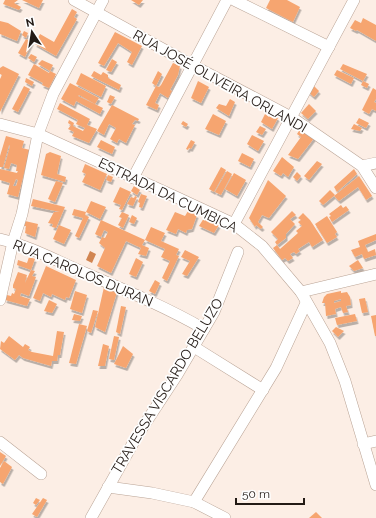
<svg xmlns="http://www.w3.org/2000/svg" width="376" height="518" font-family="Raleway,sans-serif">
  <defs>
    <filter id="shadow"><feDropShadow dx="1.5" dy="3" stdDeviation="0" flood-color="#0004"/></filter>
  </defs>
  <rect width="100%" height="100%" fill="#fceee5"/>
  <!-- water -->
  <polygon fill="#d28551" points="90,251 96,254 92,263 86,260"/>
  <!-- building -->
  <g fill="#f6a570" fill-rule="evenodd" filter="url(#shadow)">
    <polygon points="5,0 18,0 14,3 21,7 19,10 3,4"/>
    <polygon points="22,0 43,0 39,8"/>
    <polygon points="131,0 143,0 139,5"/>
    <polygon points="270,0 287,0 300,7 293,22 266,8"/>
    <polygon points="72,9 77,12 74,17 77,19 56,56 35,44 40,34 54,42"/>
    <polygon points="363,18 376,25 376,41 357,30 356,31 350,28 355,20 361,23"/>
    <polygon points="0,21 8,23 21,31 17,41 0,34"/>
    <polygon points="24,31 28,33 26,38 22,35"/>
    <polygon points="115,32 142,46 132,65 127,62 132,52 118,43 104,66 98,63"/>
    <polygon points="26,39 32,42 25,57 18,53"/>
    <polygon points="31,54 37,57 34,62 28,58"/>
    <polygon points="112,59 117,62 111,72 106,70"/>
    <polygon points="42,60 53,65 50,71 38,64"/>
    <polygon points="173,63 180,66 178,75 170,90 172,91 168,98 160,93 155,103 159,105 157,110 146,105 156,86 152,83 158,71 162,74 156,86 159,87 161,85"/>
    <polygon points="34,64 49,73 50,71 56,74 49,88 42,85 43,83 28,75"/>
    <polygon points="343,64 367,74 363,81 340,69"/>
    <polygon points="3,66 19,74 0,112 0,79 2,75 0,74 0,68"/>
    <polygon points="337,70 354,78 351,84 334,75"/>
    <polygon points="94,71 101,75 103,72 108,75 108,78 121,85 119,90 91,76"/>
    <polygon points="81,73 106,86 101,97 76,84"/>
    <polygon points="26,78 34,82 32,86 25,82"/>
    <polygon points="198,81 209,87 201,103 191,98"/>
    <polygon points="363,81 369,84 367,88 361,85"/>
    <polygon points="70,83 99,98 95,104 79,95 78,96 103,108 100,114 76,101 74,106 61,99"/>
    <polygon points="24,86 30,89 18,112 12,109"/>
    <polygon points="314,86 319,91 314,97 308,92"/>
    <polygon points="373,88 376,90 376,99 374,102 376,103 376,111 372,109 369,114 362,110"/>
    <polygon points="110,95 115,97 111,104 107,102"/>
    <polygon points="230,99 235,102 229,116 216,108 219,104 226,106"/>
    <polygon points="60,103 90,119 87,125 97,129 89,143 72,136 74,132 68,129 71,125 68,123 69,120 74,123 73,126 83,131 85,128 76,124 78,120 57,109"/>
    <polygon points="309,104 316,111 308,119 301,113"/>
    <polygon points="112,105 139,119 138,121 135,120 132,124 135,125 126,143 119,139 117,143 110,139 116,128 109,124 104,135 97,131"/>
    <polygon points="213,114 226,121 219,135 205,129"/>
    <polygon points="265,114 269,117 271,114 278,118 272,129 261,122"/>
    <polygon points="359,118 369,123 366,128 356,123"/>
    <polygon points="183,121 188,124 186,127 181,124"/>
    <polygon points="354,124 362,128 360,131 351,129"/>
    <polygon points="260,126 266,129 262,135 256,132"/>
    <polygon points="300,129 315,137 298,159 288,155 301,137 297,134"/>
    <polygon points="252,135 264,141 258,151 247,144"/>
    <path d="M6,136L24,141L22,148L30,150L18,197L7,194L10,183L0,180V169L17,173L18,171H16L17,165L11,163L9,169L4,168L10,146L9,145L3,167H0V156ZM16,179L18,180L16,186H13Z"/>
    <polygon points="101,140 115,147 112,154 97,147"/>
    <polygon points="191,140 195,142 191,149 189,148 188,150 186,149"/>
    <polygon points="50,152 61,156 57,174 66,177 65,182 41,175 46,154"/>
    <polygon points="242,153 254,159 250,167 238,161"/>
    <polygon points="282,157 294,167 288,177 283,173 281,176 273,171"/>
    <polygon points="317,161 322,164 309,180 304,176"/>
    <polygon points="85,164 107,174 100,190 82,182 86,174 82,172"/>
    <polygon points="221,167 226,170 214,192 209,189"/>
    <polygon points="354,169 357,174 337,192 334,187"/>
    <polygon points="227,171 232,174 221,195 215,192"/>
    <polygon points="297,172 301,176 297,181 293,177"/>
    <polygon points="234,173 246,180 237,196 225,189"/>
    <polygon points="108,175 113,177 111,182 106,180"/>
    <polygon points="359,176 372,196 366,200 358,187 339,201 334,196"/>
    <polygon points="268,180 286,196 269,218 262,215 258,222 263,227 261,229 256,225 255,227 249,218"/>
    <polygon points="56,181 63,183 55,202 48,199"/>
    <polygon points="134,186 140,190 137,195 131,191"/>
    <polygon points="120,187 131,192 122,210 119,209 121,205 113,202"/>
    <polygon points="330,190 335,195 323,205 319,201"/>
    <polygon points="141,194 147,196 142,208 139,207 140,203 138,202"/>
    <polygon points="135,196 137,197 133,206 127,204 131,197 134,198"/>
    <polygon points="33,199 65,207 56,228 52,227 53,224 48,223 54,212 60,212 31,206"/>
    <polygon points="91,201 106,207 100,219 86,212"/>
    <polygon points="341,205 343,208 346,206 349,210 332,222 329,217 331,216 329,214"/>
    <polygon points="74,209 86,212 85,215 89,217 79,238 75,236 83,218 72,215"/>
    <polygon points="188,211 197,215 192,229 187,230 186,233 178,229 176,234 166,230 175,212 185,216"/>
    <polygon points="292,211 296,215 290,219 295,224 286,234 286,238 277,245 275,242 278,239 271,232"/>
    <polygon points="122,212 129,215 123,228 118,225 122,218 119,217"/>
    <polygon points="303,213 310,220 323,240 312,247 309,242 298,249 300,251 296,254 294,252 290,254 293,258 288,261 285,258 282,260 273,248 277,245 280,249 298,233 296,231 302,226 298,222 301,220 298,218"/>
    <polygon points="132,215 137,218 134,224 129,222"/>
    <polygon points="327,216 337,232 335,234 337,237 327,243 315,224"/>
    <polygon points="204,218 219,225 214,233 199,226"/>
    <polygon points="101,220 145,240 142,245 149,248 146,256 138,254 141,248 126,241 111,273 97,266 105,248 99,243 102,237 105,238 108,232 104,230 101,237 95,234"/>
    <polygon points="25,221 38,224 35,237 25,233 26,226 24,226"/>
    <polygon points="59,225 71,230 64,244 53,239"/>
    <polygon points="151,227 165,233 161,241 179,249 176,255 179,256 167,281 162,278 170,261 161,257 165,249 145,240"/>
    <polygon points="376,234 376,240 365,245 368,252 375,249 376,255 364,259 362,254 355,257 351,250 360,247 358,241"/>
    <polygon points="185,250 199,257 187,276 182,274 190,261 181,257"/>
    <polygon points="29,257 35,259 31,270 35,271 32,276 36,277 29,296 21,293 20,296 30,299 27,306 5,300 7,295 11,296 12,293 14,294 16,289 13,288 13,285 18,272 27,275 25,283 31,270 17,265 18,260 27,263"/>
    <polygon points="136,258 143,262 136,277 129,274"/>
    <polygon points="358,260 363,268 354,271 349,266"/>
    <polygon points="46,266 76,280 69,298 66,297 65,300 52,294 51,297 43,293 40,301 33,298"/>
    <polygon points="155,280 160,283 155,294 149,291"/>
    <polygon points="104,287 117,292 105,332 95,327"/>
    <polygon points="75,291 87,295 82,313 70,309"/>
    <path d="M341,291V293L347,292L350,297L351,305L346,306L348,312L343,313L341,307L335,309L336,314L326,316L325,303H322L324,297L327,294ZM341,299V301L334,303V301Z"/>
    <polygon points="365,298 368,312 362,313 359,299"/>
    <polygon points="49,300 57,304 52,313 44,311"/>
    <polygon points="121,306 126,307 120,334 116,332"/>
    <polygon points="93,310 98,311 91,333 87,331"/>
    <polygon points="74,314 82,316 80,321 72,320"/>
    <polygon points="355,314 357,321 337,325 335,318"/>
    <polygon points="376,315 376,336 375,336 371,316"/>
    <polygon points="79,324 87,326 76,364 69,363"/>
    <polygon points="336,327 344,331 338,337 332,331"/>
    <polygon points="57,331 64,332 60,355 58,355 57,361 52,361 51,366 23,358 19,355 15,360 0,349 1,341 4,343 9,336 23,347 25,344 30,347 28,350 32,352 53,356"/>
    <polygon points="114,336 119,337 114,360 109,359"/>
    <polygon points="103,344 109,346 105,366 98,366"/>
    <polygon points="123,346 133,354 126,368 114,364"/>
    <polygon points="0,452 6,456 0,466"/>
    <polygon points="4,461 12,467 3,484 0,482 0,468"/>
    <polygon points="36,498 40,500 36,505 33,503"/>
    <polygon points="43,498 47,500 37,517 32,514"/>
    <polygon points="316,512 322,518 309,518"/>
  </g>
  <g fill="none" stroke-linecap="round" stroke-linejoin="round">
    <!-- minor casing -->
    <g stroke="#baa496" stroke-width="12">
      <g id="minor">
        <polyline points="74,0 192,65 291,117 362,166 376,188"/>
        <polyline points="234,0 329,47"/>
        <polyline points="0,124 38,134 178,198 234,224 262,246 301,292 330,343 345,381 376,485"/>
        <polyline points="362,166 376,163"/>
        <polyline points="133,178 227,0"/>
        <polyline points="234,224 354,0"/>
        <path d="M0,239C30,246 57,261 85,273C125,290 166,307 204,329"/>
        <polyline points="301,292 376,274"/>
        <polyline points="0,300 13,242 22,214 38,134 53,94 103,0"/>
        <polyline points="194,347 263,390"/>
        <polyline points="0,442 41,474"/>
        <polyline points="363,444 376,441"/>
        <polyline points="108,487 152,493 194,502 225,518"/>
        <polyline points="194,502 276,368 306,303"/>
        <polyline points="91,518 137,436 177,375 214,312 238,252"/>
      </g>
    </g>
    <!-- minor -->
    <use href="#minor" stroke="#fff" stroke-width="11"/>
  </g>
  <g text-anchor="middle" stroke-width="3.5" stroke-linejoin="round" paint-order="stroke">
    <!-- street labels -->
    <g font-size="14" fill="#231a15" stroke="#fefefe">
      <text transform="translate(220 81) rotate(29)" y="5">RUA JOSÉ OLIVEIRA ORLANDI</text>
      <text transform="translate(168 195) rotate(26)" y="5">ESTRADA DA CUMBICA</text>
      <text transform="translate(83 273) rotate(23)" y="5">RUA CAROLOS DURAN</text>
      <text transform="translate(167 386) rotate(-59)" y="5">TRAVESSA VISCARDO BELUZO</text>
    </g>
  </g>
  <!-- north arrow -->
  <g transform="translate(32 32) rotate(348)" stroke="#fefefe" stroke-width="3" paint-order="stroke">
  <path d="M0-3L7 15L0 10L-7 15Z" fill="#231a15"/>
  <text y="-6" font-size="11" font-weight="bold" text-anchor="middle" fill="#231a15">N</text>
  </g>
  <!-- scale -->
  <path d="M236 498v6h68v-6" fill="none" stroke="#231a15" stroke-width="2"/>
  <text x="242" y="498" font-size="12" fill="#231a15" stroke="#fefefe" stroke-width="3" paint-order="stroke">50 m</text>
</svg>
